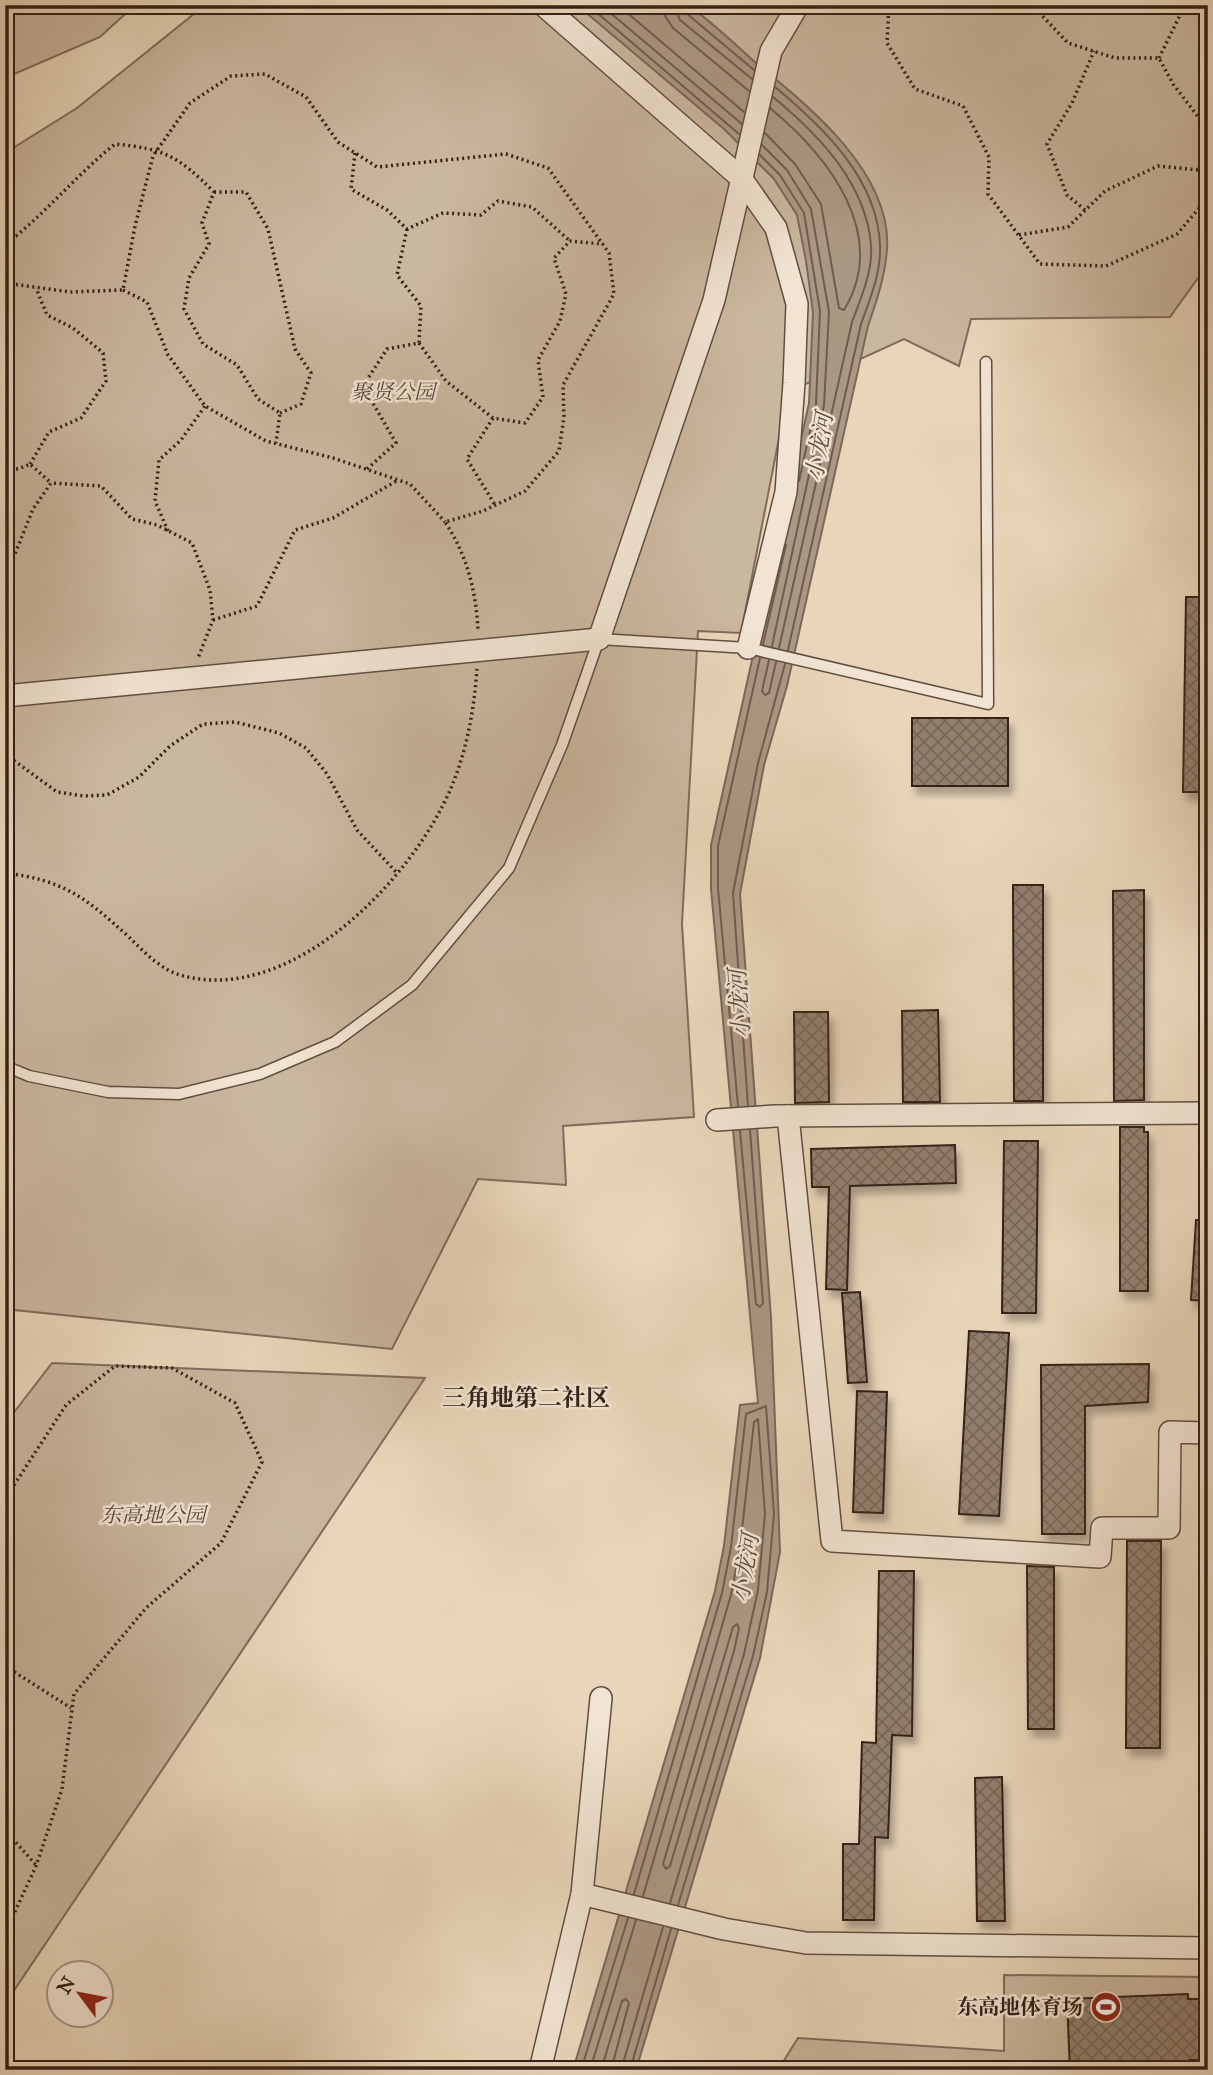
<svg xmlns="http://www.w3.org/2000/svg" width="1213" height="2075" font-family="'IM FELL Great Primer','Noto Serif SC',serif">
  <defs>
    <pattern id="building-cross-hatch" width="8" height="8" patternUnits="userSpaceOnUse" patternTransform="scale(1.75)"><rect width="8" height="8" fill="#927f6d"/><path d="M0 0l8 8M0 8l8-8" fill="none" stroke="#786859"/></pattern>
    <filter id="shadow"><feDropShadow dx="4.5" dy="8" stdDeviation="3.5" flood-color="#0004"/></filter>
  </defs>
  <rect width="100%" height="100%" fill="#e9d6ba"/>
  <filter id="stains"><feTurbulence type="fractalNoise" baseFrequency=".00286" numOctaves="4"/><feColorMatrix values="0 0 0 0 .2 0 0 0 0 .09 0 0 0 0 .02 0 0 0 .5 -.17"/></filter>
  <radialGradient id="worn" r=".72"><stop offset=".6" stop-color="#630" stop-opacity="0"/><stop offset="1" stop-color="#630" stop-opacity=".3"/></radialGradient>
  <!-- park -->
  <g fill="#cab79f" stroke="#7f6c5c" stroke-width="2">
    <polygon points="5,5 135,5 100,37 5,78"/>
    <polygon points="205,5 1208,5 1208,264 1170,317 971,319 959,366 904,339 788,392 741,633 698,631 682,924 694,1117 563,1126 566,1185 478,1179 392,1349 5,1309 5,153 77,108"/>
    <polygon points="52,1363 425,1378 5,2004 5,1424"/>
    <polygon points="1004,1975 1208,1977 1208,2070 778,2070 798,2038 1004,2051"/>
  </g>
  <!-- water -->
  <path fill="#ab9883" stroke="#7b6859" stroke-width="2" d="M577,5C594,5 678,2 688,6C704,14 741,50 757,64C809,106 892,173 887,249C885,276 877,300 868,326L787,686L764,765L740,894L771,1318L780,1552L760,1658L636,2070H573L715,1591L724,1546L740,1405L758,1403L711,889V845L809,403L813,312L806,261L797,215L774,179L724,129Z"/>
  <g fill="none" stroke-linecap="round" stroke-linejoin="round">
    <!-- shore -->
    <g stroke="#705c4e" stroke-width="2">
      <polyline points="588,5 739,134"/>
      <polyline points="601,5 742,124"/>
      <polyline points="618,5 744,112"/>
      <polyline points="664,5 665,16 673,28 749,91"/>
      <polyline points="674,5 680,20 752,79"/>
      <polyline points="683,5 686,13 754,70"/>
      <path d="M775,87C823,127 878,179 880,246C881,273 870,299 861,324L788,650"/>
      <path d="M773,97C818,134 866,183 871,245C873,271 861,298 852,322L779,648"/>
      <path d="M765,133L795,164L821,204L839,308L844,310C890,234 828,156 770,108"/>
      <polyline points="762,145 787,170 811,209 829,312 824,405 772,646"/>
      <polyline points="760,155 780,175 804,213 820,311 816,404 799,481"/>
      <polyline points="763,644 786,545"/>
      <polyline points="769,660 762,691 765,695 769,693 776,662"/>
      <polyline points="738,1106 718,888 718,846 760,658"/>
      <polyline points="748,1106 733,893 758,763 785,664"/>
      <polyline points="740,1131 756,1304 760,1307 763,1303 750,1130"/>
      <polygon points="737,1624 739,1628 734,1651 670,1866 666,1869 663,1864 733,1627"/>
      <polyline points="634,1894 722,1593 731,1547 746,1414 766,1406 774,1514 767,1592 753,1656 678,1905"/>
      <polyline points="643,1896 731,1595 740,1548 754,1422 758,1419 765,1514 758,1590 744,1654 670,1903"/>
      <polyline points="581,2070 628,1918"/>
      <polyline points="590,2070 636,1920"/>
      <polyline points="601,2070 622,2001 626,1999 629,2003 611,2070"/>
      <polyline points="621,2070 663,1927"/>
      <polyline points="630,2070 671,1929"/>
    </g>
  </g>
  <!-- building -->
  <g fill="url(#building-cross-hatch)" stroke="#342019" stroke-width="2" filter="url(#shadow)">
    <polygon points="1186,597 1208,597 1208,792 1183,792"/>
    <rect x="912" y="718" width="96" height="68"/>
    <polygon points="1013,885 1043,885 1043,1101 1014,1101"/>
    <polygon points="1144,890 1144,1100 1114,1101 1113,891"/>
    <polygon points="938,1010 940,1102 903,1102 902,1011"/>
    <polygon points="794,1012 828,1012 829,1102 795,1103"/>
    <polygon points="1120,1127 1144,1127 1144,1132 1148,1132 1148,1291 1120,1291"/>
    <polygon points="1004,1141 1038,1141 1036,1313 1002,1313"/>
    <polygon points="955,1145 956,1183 850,1186 847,1290 826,1289 829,1187 812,1187 811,1149"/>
    <polygon points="1196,1220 1208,1220 1208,1301 1191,1300"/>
    <polygon points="860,1292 867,1382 848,1383 842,1293"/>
    <polygon points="969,1331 1009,1333 999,1516 959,1514"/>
    <polygon points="1149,1364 1148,1402 1085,1406 1085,1534 1042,1534 1041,1365"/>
    <polygon points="857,1391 887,1392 883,1513 853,1512"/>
    <polygon points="1127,1541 1161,1541 1160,1748 1126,1748"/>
    <polygon points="1027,1566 1054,1567 1054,1729 1028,1729"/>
    <polygon points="879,1571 914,1571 912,1736 892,1735 888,1838 875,1837 874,1920 843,1920 843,1844 859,1844 862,1742 876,1743"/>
    <polygon points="1002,1777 1005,1921 977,1921 975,1778"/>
    <polygon points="1188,1994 1188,1999 1208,1999 1208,2060 1190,2060 1191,2070 1070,2070 1067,1999"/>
  </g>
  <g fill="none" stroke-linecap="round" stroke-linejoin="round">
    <!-- service casing -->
    <g stroke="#614e41" stroke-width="13">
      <polyline id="service" points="5,1066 29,1076 108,1092 179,1094 260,1074 335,1042 412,985 509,868 562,745 599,639 748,648 988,704 986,362"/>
    </g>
    <!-- minor casing -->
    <g stroke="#614e41" stroke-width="24">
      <g id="minor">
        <polyline points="543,5 741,178 776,228 797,304 794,383 786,492 748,648"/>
        <polyline points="5,696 599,639 714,300 771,51 798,5"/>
        <polyline points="788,1116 832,1541 1100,1557 1102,1528 1169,1528 1170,1432 1208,1433"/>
        <polyline points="717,1120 775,1116 1208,1113"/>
        <polyline points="582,1894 724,1929 806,1943 1208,1948"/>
        <polyline points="540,2070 582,1894 601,1698"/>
      </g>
    </g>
    <!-- path -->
    <g stroke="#342019" stroke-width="3.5" stroke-dasharray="2 3.5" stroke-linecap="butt">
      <polyline points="889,5 887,43 915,89 963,106 989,157 988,194 1040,264 1106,266 1177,234 1208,198"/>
      <polyline points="1159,58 1185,5"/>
      <polyline points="355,153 351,189 387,210 407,229 443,213 481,215 498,201 532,207 570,241"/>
      <polyline points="214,192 246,192 268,229 295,349 311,373 301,404 280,413"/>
      <polyline points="1085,210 1067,195 1047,144 1072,103 1094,51"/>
      <polyline points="407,229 397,275 421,306 419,343"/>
      <path d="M5,235L16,236C51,207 80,172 115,144C165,149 178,156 214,192L202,223L209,244L189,278L184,309L203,344L237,365L258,399L280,413L276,443"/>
      <polyline points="1019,235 1068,227 1105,191 1158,166 1199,170 1206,127 1173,84 1159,58 1115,58 1068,43 1032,5"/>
      <path d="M5,283L70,292L123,290L135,226L153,156L190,103L231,76L265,74L306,97L338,142L377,167L506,154L548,168L609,253L614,294L563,385L564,417L559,451L525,491L483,511L445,522C467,555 476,591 478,630"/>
      <polyline points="123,290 147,302 168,355 205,406 266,441 333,458 410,484 445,522"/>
      <polyline points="493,418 467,459 495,505"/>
      <polyline points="30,464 49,432 81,418 106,381 103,353 73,328 47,315 36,288"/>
      <polyline points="5,469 18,469 30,464 51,483"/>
      <polyline points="367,469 396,443 363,386 387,349 419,343 446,381 493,418 525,423 543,397 538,360 560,321 566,294 554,258 570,241 603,244"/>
      <polyline points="168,531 155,501 159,460 181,440 205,406"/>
      <polyline points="5,557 15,554 33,509 51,483 101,486 132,519 157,525 192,543 210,590 213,620 198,658"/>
      <polyline points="213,620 257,606 295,530 333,518 398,480"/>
      <polyline points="5,754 57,792 84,796 107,795 139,777 170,746 203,724 235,722 279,733 306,748 327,774 357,830 397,873"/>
      <path d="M5,873C64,880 86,898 129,937C143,951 160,969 180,975C290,1007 412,880 451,788C467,750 474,710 477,669"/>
      <polyline points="5,1499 66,1405 115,1366 172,1368 235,1403 262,1462 221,1543 146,1608 74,1694 62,1789 36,1866 5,1933"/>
      <polyline points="5,1666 71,1708"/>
      <polyline points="5,1830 36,1865"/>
    </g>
    <!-- service -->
    <use href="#service" stroke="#f1e4d2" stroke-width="10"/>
    <!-- minor -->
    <use href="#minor" stroke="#f1e4d2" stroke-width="21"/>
  </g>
  <!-- icons -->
  <defs>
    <g id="stadium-disc" transform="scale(1.575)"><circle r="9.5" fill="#8f2418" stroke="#f1e4d2"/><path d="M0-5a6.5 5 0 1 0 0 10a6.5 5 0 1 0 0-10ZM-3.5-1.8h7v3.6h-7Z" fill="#fff"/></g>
  </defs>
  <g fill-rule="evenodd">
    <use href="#stadium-disc" x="1106" y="2007"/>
  </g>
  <g text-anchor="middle" stroke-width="5" stroke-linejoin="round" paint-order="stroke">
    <!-- park labels -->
    <g font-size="21" font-style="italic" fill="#5a463a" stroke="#f1e4d2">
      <text x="393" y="399">聚贤公园</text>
      <text x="153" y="1522">东高地公园</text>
    </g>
    <!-- poi labels -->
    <g font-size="21" font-weight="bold" fill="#342019" stroke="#f1e4d2" text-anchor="end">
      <text x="1083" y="2014">东高地体育场</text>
    </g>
    <!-- water labels -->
    <g font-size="23" font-style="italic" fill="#5e4a3e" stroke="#f1e4d2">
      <text transform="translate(819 447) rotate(-81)" y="8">小龙河</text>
      <text transform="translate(739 1004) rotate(-94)" y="8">小龙河</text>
      <text transform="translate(745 1568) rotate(-81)" y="8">小龙河</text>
    </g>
    <!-- quarter labels -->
    <g font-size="24" font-weight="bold" fill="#342019" stroke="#f1e4d2">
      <text x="526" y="1406">三角地第二社区</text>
    </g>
  </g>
  <!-- margin -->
  <rect width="1213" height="2075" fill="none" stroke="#e9d6ba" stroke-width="28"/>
  <rect x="7" y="7" width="1199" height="2061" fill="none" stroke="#342019" stroke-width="3.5"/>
  <rect x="14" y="14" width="1185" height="2047" fill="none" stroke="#342019" stroke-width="2"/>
  <!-- north arrow -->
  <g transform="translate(80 1994) rotate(302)"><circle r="33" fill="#f1e4d2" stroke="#a59688" stroke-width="2"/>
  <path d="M0-5L12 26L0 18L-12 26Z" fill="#8f2418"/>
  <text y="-10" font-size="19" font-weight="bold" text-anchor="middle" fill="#342019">N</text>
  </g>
  <rect width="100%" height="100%" filter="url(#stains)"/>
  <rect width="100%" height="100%" fill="url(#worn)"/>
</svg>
